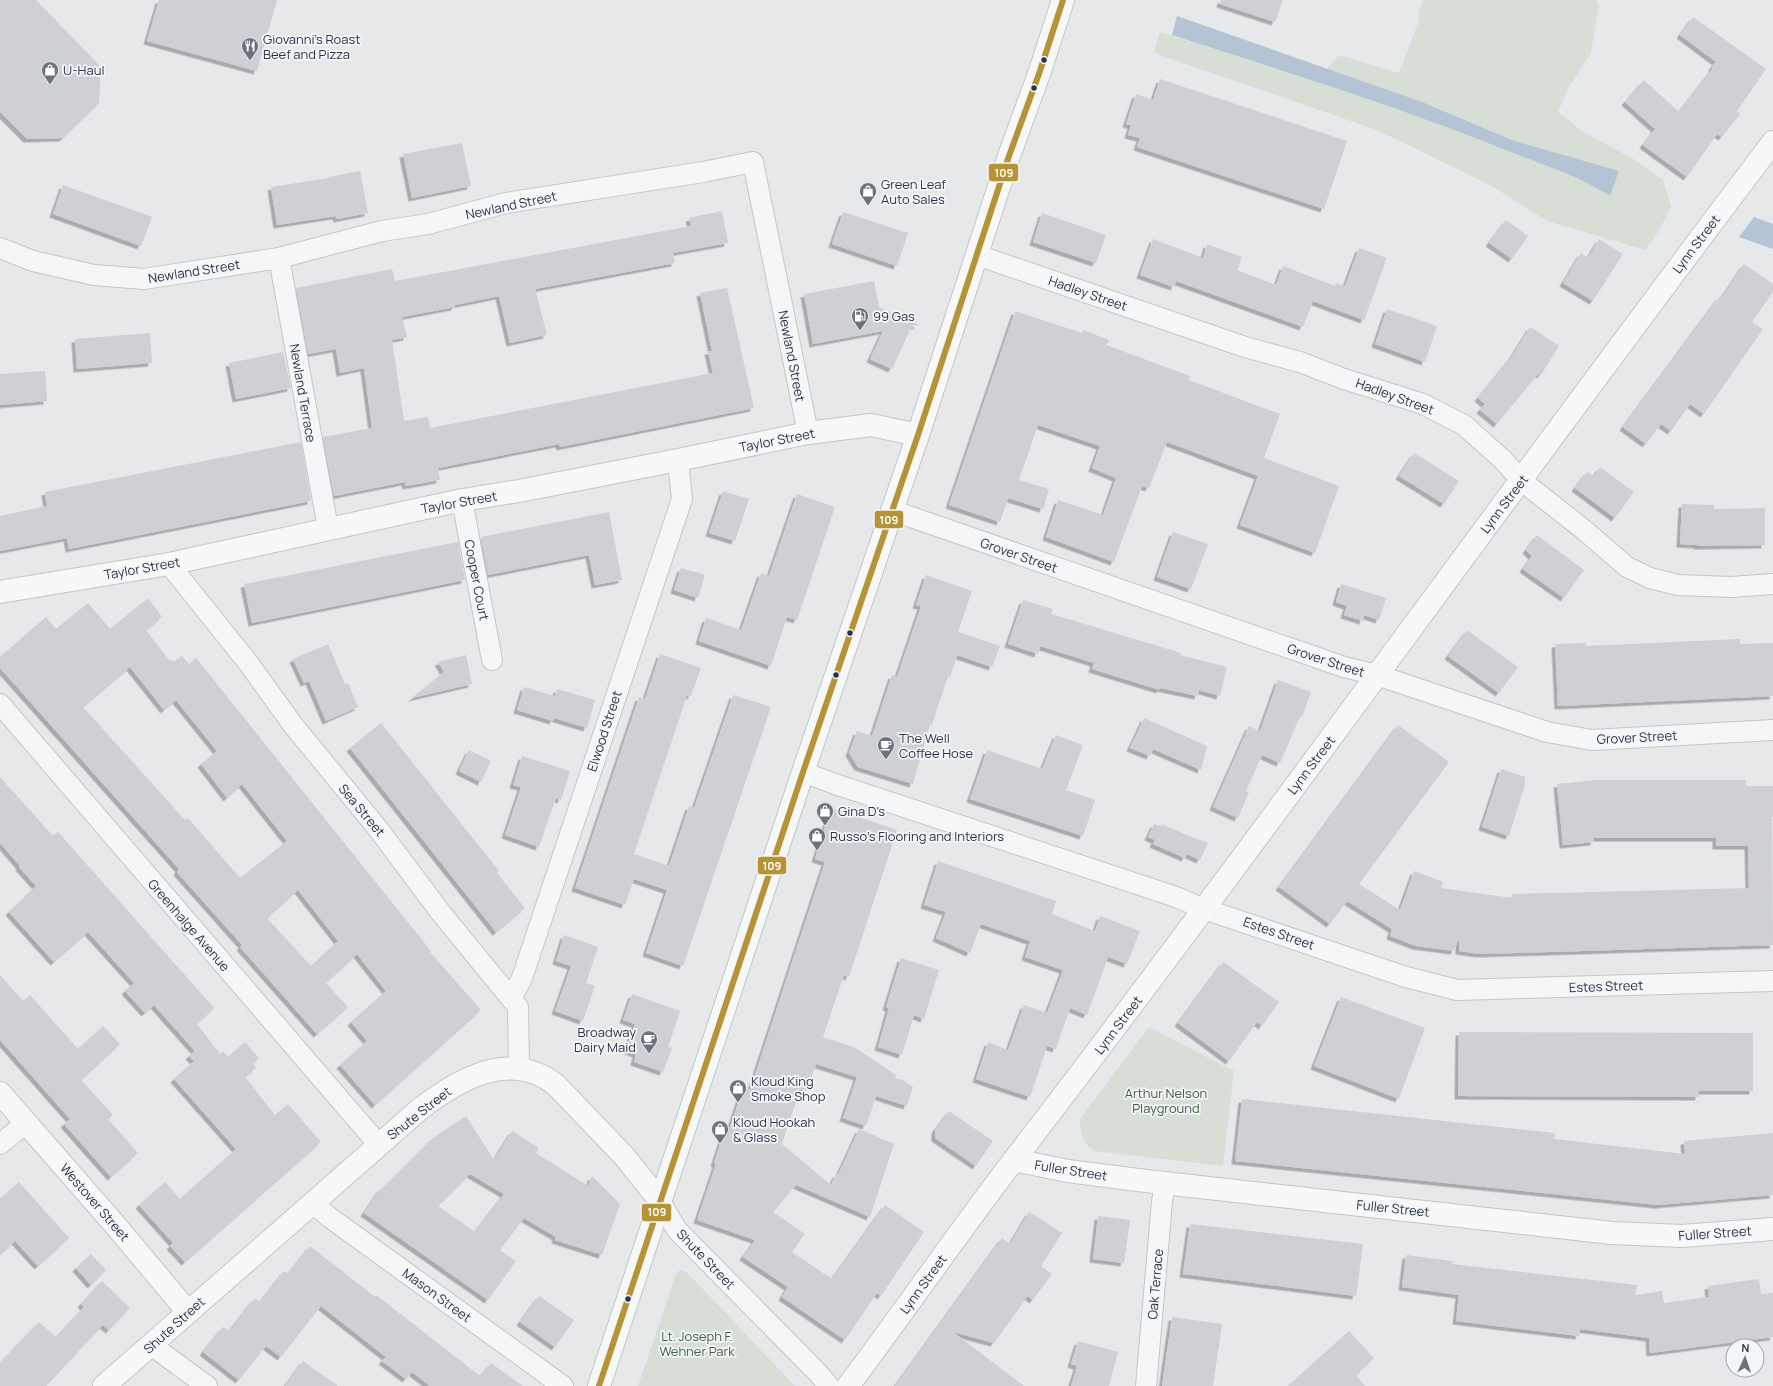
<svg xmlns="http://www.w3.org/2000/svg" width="1773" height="1386" font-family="Manrope,sans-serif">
  <defs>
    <filter id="shadow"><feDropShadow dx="-3.5" dy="3.5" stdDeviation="0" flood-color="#0004"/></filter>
  </defs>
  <rect width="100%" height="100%" fill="#e6e8ea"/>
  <!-- green -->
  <g fill="#d6ded6">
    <polygon points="1423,0 1596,0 1599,5 1591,53 1568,88 1558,112 1582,131 1635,160 1663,180 1671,207 1659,231 1645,250 1547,221 1492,186 1377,130 1154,53 1160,32 1311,80 1327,69 1339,55 1399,73 1418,23 1419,12"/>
    <path d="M1149,1027L1234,1071L1223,1166L1095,1151C1082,1143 1080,1133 1080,1119Z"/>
    <polygon points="680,1270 686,1272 695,1281 795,1386 638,1386 676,1274"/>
  </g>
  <!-- water -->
  <g fill="#b4c4d5">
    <path d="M1177,16L1422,102L1514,141L1619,171L1610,196C1578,175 1542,165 1508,151C1398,106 1285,72 1172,35Z"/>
    <polygon points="1754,217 1773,224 1773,249 1739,237"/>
  </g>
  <!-- building -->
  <g fill="#ced0d3" fill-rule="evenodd" filter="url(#shadow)">
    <polygon points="0,0 36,0 101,67 99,103 63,138 27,139 0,112"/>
    <polygon points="159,0 277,0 257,71 147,41"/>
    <polygon points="1221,0 1283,0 1275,22 1220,4"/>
    <polygon points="1693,17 1766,69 1737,111 1740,114 1722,137 1717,134 1687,177 1643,145 1655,129 1625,102 1644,80 1679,112 1713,68 1712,67 1716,62 1680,35"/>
    <polygon points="1160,79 1347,141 1324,209 1137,147 1140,138 1128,135 1131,125 1126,124 1136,94 1153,100"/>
    <polygon points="462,143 471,186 412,198 403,154"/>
    <polygon points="360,171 368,213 337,219 336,216 277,225 271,187 329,178 329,177"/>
    <polygon points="63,185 152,217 141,246 53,214"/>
    <polygon points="722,211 728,243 673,253 675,263 535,289 547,335 510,343 499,296 455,305 455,307 402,317 407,337 392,340 404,421 428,417 430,428 713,373 708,351 712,351 700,293 727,288 754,408 560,447 559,444 438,468 440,480 406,486 405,482 334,496 323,437 372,428 364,368 340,373 336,349 308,354 296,288 392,269 395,281 691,226 689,218"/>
    <polygon points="843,212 908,233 897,266 832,244"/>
    <polygon points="1042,213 1106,235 1096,263 1033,242"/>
    <polygon points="1506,220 1528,236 1512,259 1489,243"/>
    <polygon points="1153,239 1203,258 1207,244 1242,257 1237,270 1276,285 1283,266 1335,286 1336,283 1345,286 1359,248 1387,258 1364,320 1313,301 1303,327 1176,281 1174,287 1140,275"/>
    <polygon points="1599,239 1623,254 1593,301 1563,283 1581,253 1588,258"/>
    <polygon points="1744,264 1773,284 1773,292 1752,322 1763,329 1704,414 1690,404 1671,431 1661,424 1646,444 1623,427 1719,297 1721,299"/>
    <polygon points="874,281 879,307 919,325 912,326 892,369 870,359 883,331 813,344 804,294"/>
    <polygon points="1387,309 1437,326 1425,362 1375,344"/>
    <polygon points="1015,311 1082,333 1083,330 1109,340 1106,345 1190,376 1189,380 1280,414 1264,458 1339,486 1315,553 1240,525 1258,476 1167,442 1149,488 1142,486 1114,562 1046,537 1058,500 1103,515 1116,478 1092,468 1100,446 1038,425 1019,480 1049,489 1043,509 1008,498 1000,522 949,505"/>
    <polygon points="1530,327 1559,346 1541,375 1538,374 1497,424 1480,410 1485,404 1478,398 1512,356"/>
    <polygon points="150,333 152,363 77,369 75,339"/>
    <polygon points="283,352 291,388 236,399 229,363"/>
    <polygon points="45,371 47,401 0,405 0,374"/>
    <polygon points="301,442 311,501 69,549 67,538 0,551 0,516 47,506 45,492"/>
    <polygon points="1414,453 1459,481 1444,504 1399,476"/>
    <polygon points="1600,467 1634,492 1615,518 1575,488 1587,472 1594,476"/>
    <polygon points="723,491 749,499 735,541 709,533"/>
    <polygon points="797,494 835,507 797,620 787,617 771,666 699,641 706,618 741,630 761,573 769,576"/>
    <polygon points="1682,504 1714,505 1714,509 1765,508 1765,545 1697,546 1697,545 1680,544"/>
    <polygon points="609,512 622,580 595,585 589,555 488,575 481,537"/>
    <polygon points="1173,532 1208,544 1191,589 1157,577"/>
    <polygon points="1537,535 1584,570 1564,598 1523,569 1532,556 1526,550"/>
    <polygon points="458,542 465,580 252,623 244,584"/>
    <polygon points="681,568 705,575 698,598 674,590"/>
    <polygon points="926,575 972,591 958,632 1000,646 992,667 957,655 950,677 948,676 932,725 930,724 913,784 858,767 849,753 857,731 872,736 892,675 897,677 921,606 916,605"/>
    <polygon points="1341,584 1386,598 1379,620 1364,615 1363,621 1344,615 1347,606 1336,602"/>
    <path d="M148,598L162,617L146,630L170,661L171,660L174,662L182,656L189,664L196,658L431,951L430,952L481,1010L375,1105L340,1065L367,1041L351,1022L386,991L357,954L326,983L348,1007L317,1034L240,947L242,945L177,872L179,869L0,668V657L46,617L56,629L88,603L110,629ZM130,667L164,710L176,700L217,751L201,764L227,798L242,784L287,841L240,878L188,818L185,820L83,707ZM298,890L338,941L311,966L267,918Z"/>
    <polygon points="1023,600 1053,609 1051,614 1181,653 1180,655 1227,667 1220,696 1199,690 1198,696 1160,688 1160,690 1092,669 1094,663 1040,646 1038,654 1008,644"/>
    <polygon points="1467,630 1518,667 1499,693 1448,656"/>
    <polygon points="1740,639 1740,644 1773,643 1773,696 1558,706 1555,644 1586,643 1586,646"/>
    <polygon points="328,644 345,684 348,683 358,707 326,721 309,681 304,683 293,659"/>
    <polygon points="660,654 701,668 691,696 687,695 634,854 669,866 689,806 694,808 733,695 771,707 683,966 646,953 667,890 634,879 625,905 575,888 639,697 645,699"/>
    <polygon points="466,655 472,684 412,698 444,672 438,662"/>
    <polygon points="1278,680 1311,692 1302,717 1300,716 1280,763 1262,755 1246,791 1249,792 1238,818 1213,807 1249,726 1260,731"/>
    <polygon points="524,687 555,696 557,689 595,700 587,728 554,718 553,721 517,710"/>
    <polygon points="1144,718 1207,746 1201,770 1153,749 1150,756 1130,748"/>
    <polygon points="381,723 499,871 497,873 525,908 496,932 350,748"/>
    <polygon points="1398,725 1449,762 1359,884 1400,910 1414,871 1443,882 1441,888 1512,898 1512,894 1749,888 1748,846 1716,846 1716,838 1594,838 1594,842 1563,845 1557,784 1596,780 1746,780 1746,786 1773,786 1773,817 1772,817 1773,945 1480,954 1459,951 1459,938 1454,951 1416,946 1390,936 1392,929 1347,901 1330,924 1279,887"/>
    <polygon points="1056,735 1083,745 1066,790 1095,800 1083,836 970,799 987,750 1042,769"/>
    <polygon points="469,750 491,761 481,782 459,771"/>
    <polygon points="522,756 570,771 561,800 556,798 539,847 505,835 521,787 513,785"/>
    <polygon points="1501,769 1525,777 1525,785 1509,836 1482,827"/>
    <polygon points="0,777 53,836 58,832 214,1008 197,1024 220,1054 223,1051 228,1057 245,1042 259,1058 253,1064 256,1068 245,1077 275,1115 288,1104 321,1142 185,1262 170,1246 173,1243 139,1205 165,1182 180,1199 236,1149 174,1079 194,1061 189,1056 195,1051 154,1005 145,1013 125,991 134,983 88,932 54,962 9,912 36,886 19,867 20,866 0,843"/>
    <polygon points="831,808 897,830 849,977 844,975 823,1037 854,1047 896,1075 895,1078 903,1080 913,1087 907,1106 876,1096 866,1126 843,1118 857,1077 816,1064 807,1091 800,1089 782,1144 831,1185 836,1174 838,1175 859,1129 894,1144 870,1217 796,1185 773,1212 805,1234 792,1252 832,1279 885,1205 924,1232 881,1296 877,1293 845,1340 782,1297 788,1287 743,1257 755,1240 697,1220 716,1164 714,1163 724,1132 728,1133 743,1088 750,1090 825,862 815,859"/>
    <polygon points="1154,824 1161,826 1162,824 1184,834 1208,843 1200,860 1187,854 1185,858 1153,844 1155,840 1148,837"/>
    <polygon points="938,861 1056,901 1052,914 1095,931 1100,916 1140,931 1127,964 1108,957 1087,1015 1070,1008 1056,1049 1047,1046 1030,1097 976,1079 988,1042 1008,1050 1024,1005 1047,1013 1063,970 1025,957 1030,941 981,924 970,953 936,938 946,912 924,905"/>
    <polygon points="564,935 598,947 586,983 595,986 583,1021 555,1011 571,966 556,961"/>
    <polygon points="901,958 939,970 924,1019 914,1015 902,1055 878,1047 889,1008 886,1007"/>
    <polygon points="1223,962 1279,1002 1262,1026 1257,1022 1229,1061 1178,1023"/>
    <polygon points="0,975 23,1001 30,995 78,1049 103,1026 120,1044 81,1080 113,1115 108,1119 138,1153 111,1177 64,1124 70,1119 0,1040"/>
    <polygon points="632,994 680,1011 668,1047 672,1048 663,1072 634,1062 636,1054 626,1050 635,1024 623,1020"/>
    <polygon points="1341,997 1425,1028 1399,1099 1314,1066"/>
    <polygon points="1459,1032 1753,1033 1753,1091 1699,1091 1699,1097 1458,1096"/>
    <polygon points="1242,1099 1555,1133 1554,1139 1685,1154 1684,1141 1773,1133 1773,1195 1658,1205 1235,1161"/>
    <polygon points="949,1111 993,1141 976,1166 935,1138 935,1130"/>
    <path d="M466,1116L494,1160L512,1131L539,1148L536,1153L588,1186L592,1176L620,1204L602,1255L555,1240L556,1237L524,1218L500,1250L516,1261L488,1300L364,1213L381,1188L382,1189L433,1138ZM470,1174L504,1194L475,1232L438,1206Z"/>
    <polygon points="19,1182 69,1238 38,1266 15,1241 0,1255 0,1199"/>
    <polygon points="1029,1212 1062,1233 1041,1266 1052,1274 1033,1300 1028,1296 994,1343 953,1332 1024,1386 895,1386 1002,1238 1010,1244"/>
    <polygon points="1098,1216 1130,1220 1124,1263 1093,1259"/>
    <polygon points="1190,1224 1363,1244 1356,1296 1183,1274"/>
    <polygon points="310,1246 375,1297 376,1295 480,1376 491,1363 523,1386 430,1386 412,1372 406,1379 382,1361 386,1357 321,1306 281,1357 266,1346 239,1380 203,1352 223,1327 229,1331 255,1298 260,1302 284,1271 288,1274"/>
    <polygon points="91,1254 106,1270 91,1285 76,1268"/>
    <polygon points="1406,1255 1453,1261 1452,1264 1637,1285 1635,1295 1662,1291 1664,1303 1709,1297 1708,1286 1759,1279 1761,1294 1773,1293 1773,1337 1650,1353 1649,1338 1580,1329 1579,1336 1456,1321 1459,1295 1402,1287"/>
    <polygon points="102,1281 130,1308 109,1330 103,1325 46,1386 0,1386 0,1363 39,1322 56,1337 84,1307 81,1304"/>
    <polygon points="539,1296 574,1320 555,1347 520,1322"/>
    <polygon points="1172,1317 1222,1324 1213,1386 1162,1386"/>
    <polygon points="1349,1331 1374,1358 1356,1375 1365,1386 1288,1386"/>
    <polygon points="1078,1341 1118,1352 1109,1386 1071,1386 1077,1366 1071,1364"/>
    <polygon points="303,1361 338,1386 285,1386"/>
  </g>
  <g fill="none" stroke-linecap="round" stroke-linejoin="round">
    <!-- street casing -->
    <g stroke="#c4c6c8" stroke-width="22">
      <g id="street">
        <polyline points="0,248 33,261 94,275 144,279 279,258 382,231 428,224 506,203 703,172 753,162 808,433"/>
        <polyline points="977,255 1245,347 1300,362 1344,379 1423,404 1464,425 1503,460 1522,481 1583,529 1627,567 1650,578 1678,585 1731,587 1773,584"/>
        <polyline points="279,258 328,528"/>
        <polyline points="462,500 492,660"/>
        <polyline points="891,510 1344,667 1377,675 1547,732 1592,740 1773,730"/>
        <polyline points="169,564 249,664 293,725 379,830 441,913 518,1007 519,1069"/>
        <polyline points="0,704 379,1145"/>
        <polyline points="803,772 835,784 1176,897 1204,909 1406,977 1457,990 1773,981"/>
        <polyline points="511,999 522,978 682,499 678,460"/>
        <polyline points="0,1144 26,1123"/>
        <polyline points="660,1201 677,1230 817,1372 829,1386"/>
        <polyline points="313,1203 329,1217 563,1386"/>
        <polyline points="151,1345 207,1386"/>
        <polyline points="1146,1386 1162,1202 1165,1183"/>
      </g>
    </g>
    <!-- secondary casing -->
    <g stroke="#c4c6c8" stroke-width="24">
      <g id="secondary">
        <polyline points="0,592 169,564 462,500 519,491 678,460 808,433 871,425 918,435"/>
        <polyline points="0,1093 116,1226 188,1312"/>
        <polyline points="1014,1160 1068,1171 1146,1181 1612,1233 1682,1236 1773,1229"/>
        <path d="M104,1386L420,1109C459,1079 510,1049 556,1085L624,1156L660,1201"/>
        <path d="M848,1386C904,1312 957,1234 1014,1160C1272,825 1517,479 1773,142"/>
      </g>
    </g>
    <!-- primary casing -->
    <g stroke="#c2c5c8" stroke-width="24">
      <polyline id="primary" points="599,1386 803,772 918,435 1009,156 1040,71 1063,0"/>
    </g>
    <!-- street -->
    <use href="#street" stroke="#f5f6f7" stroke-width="20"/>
    <!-- secondary -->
    <use href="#secondary" stroke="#f8f8f8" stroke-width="22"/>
    <!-- primary -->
    <use href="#primary" stroke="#f8f8f8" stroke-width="22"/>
    <!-- bus-1 casing -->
    <g stroke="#f4f6f9" stroke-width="9">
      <polyline id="bus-1" points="599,1386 803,772 918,435 1009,156 1040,71 1063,0"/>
    </g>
    <!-- bus-1 -->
    <use href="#bus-1" stroke="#b59435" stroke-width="6"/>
  </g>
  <!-- icons -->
  <defs>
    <g id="restaurant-pin" transform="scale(0.9)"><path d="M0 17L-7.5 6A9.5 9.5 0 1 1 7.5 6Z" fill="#6c737f" stroke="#f4f6f9"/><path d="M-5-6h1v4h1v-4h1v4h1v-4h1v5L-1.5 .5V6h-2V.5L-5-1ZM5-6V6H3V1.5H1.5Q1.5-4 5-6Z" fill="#fff"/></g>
    <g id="shop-pin" transform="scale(0.9)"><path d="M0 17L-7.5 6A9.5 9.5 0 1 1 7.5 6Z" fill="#6c737f" stroke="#f4f6f9"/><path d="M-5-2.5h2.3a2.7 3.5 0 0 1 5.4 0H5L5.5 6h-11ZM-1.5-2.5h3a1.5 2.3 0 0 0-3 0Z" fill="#fff"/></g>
    <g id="fuel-pin" transform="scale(0.9)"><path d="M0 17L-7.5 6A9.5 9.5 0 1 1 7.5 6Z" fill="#6c737f" stroke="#f4f6f9"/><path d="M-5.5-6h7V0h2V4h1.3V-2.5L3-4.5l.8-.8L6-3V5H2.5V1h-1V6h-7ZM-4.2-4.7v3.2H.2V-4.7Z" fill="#fff"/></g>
    <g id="cafe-pin" transform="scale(0.9)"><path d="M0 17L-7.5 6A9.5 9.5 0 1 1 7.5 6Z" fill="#6c737f" stroke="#f4f6f9"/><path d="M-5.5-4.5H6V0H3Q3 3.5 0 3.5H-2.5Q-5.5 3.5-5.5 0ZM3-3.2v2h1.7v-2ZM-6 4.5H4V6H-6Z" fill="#fff"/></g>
  </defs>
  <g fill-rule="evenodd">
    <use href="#restaurant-pin" x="250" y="46"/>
    <use href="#shop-pin" x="50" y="70"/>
    <use href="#shop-pin" x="868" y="191"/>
    <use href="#fuel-pin" x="860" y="316"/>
    <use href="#cafe-pin" x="886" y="745"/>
    <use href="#shop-pin" x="825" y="811"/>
    <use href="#shop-pin" x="817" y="836"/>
    <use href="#cafe-pin" x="649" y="1039"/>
    <use href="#shop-pin" x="738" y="1088"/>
    <use href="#shop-pin" x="720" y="1129"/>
  </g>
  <!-- markers -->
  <g fill="#2b3445" stroke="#f4f6f9" stroke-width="1.5">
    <circle cx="1044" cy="60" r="3.5"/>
    <circle cx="1034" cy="88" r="3.5"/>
    <circle cx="850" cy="633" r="3.5"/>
    <circle cx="836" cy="675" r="3.5"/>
    <circle cx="628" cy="1299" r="3.5"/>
  </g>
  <g text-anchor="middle" stroke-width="3.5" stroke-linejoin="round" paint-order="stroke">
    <!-- poi labels -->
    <g font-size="13" fill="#2b3445" stroke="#f4f6f9" text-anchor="start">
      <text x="263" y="44">Giovanni's Roast<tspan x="263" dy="15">Beef and Pizza</tspan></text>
      <text x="63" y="75">U-Haul</text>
      <text x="881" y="189">Green Leaf<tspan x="881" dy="15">Auto Sales</tspan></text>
      <text x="873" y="321">99 Gas</text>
      <text x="899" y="743">The Well<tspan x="899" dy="15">Coffee Hose</tspan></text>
      <text x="838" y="816">Gina D's</text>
      <text x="830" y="841">Russo's Flooring and Interiors</text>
      <text x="636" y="1037" text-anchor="end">Broadway<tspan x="636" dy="15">Dairy Maid</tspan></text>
      <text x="751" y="1086">Kloud King<tspan x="751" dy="15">Smoke Shop</tspan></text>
      <text x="733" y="1127">Kloud Hookah<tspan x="733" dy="15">&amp; Glass</tspan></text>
    </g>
    <!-- street labels -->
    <g font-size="13" fill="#2b3445" stroke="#f4f6f9">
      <text transform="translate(511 205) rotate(-12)" y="5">Newland Street</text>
      <text transform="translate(1696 244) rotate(-53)" y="5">Lynn Street</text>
      <text transform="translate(194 271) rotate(-9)" y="5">Newland Street</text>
      <text transform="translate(1088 293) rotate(19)" y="5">Hadley Street</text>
      <text transform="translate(792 356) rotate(79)" y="5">Newland Street</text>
      <text transform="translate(303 393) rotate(80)" y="5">Newland Terrace</text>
      <text transform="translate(1395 396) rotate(20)" y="5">Hadley Street</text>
      <text transform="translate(777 440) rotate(-11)" y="5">Taylor Street</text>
      <text transform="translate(459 502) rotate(-10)" y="5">Taylor Street</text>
      <text transform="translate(1504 504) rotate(-53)" y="5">Lynn Street</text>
      <text transform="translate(1019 555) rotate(19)" y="5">Grover Street</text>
      <text transform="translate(142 568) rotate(-10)" y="5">Taylor Street</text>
      <text transform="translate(477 580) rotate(79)" y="5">Cooper Court</text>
      <text transform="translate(1326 660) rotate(18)" y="5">Grover Street</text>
      <text transform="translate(604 731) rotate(-72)" y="5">Elwood Street</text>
      <text transform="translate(1637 737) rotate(-3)" y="5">Grover Street</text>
      <text transform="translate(1311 765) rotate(-53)" y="5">Lynn Street</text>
      <text transform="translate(362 810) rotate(50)" y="5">Sea Street</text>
      <text transform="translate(189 925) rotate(49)" y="5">Greenhalge Avenue</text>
      <text transform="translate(1279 933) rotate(19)" y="5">Estes Street</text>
      <text transform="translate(1606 986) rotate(-2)" y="5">Estes Street</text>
      <text transform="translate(1118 1025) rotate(-53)" y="5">Lynn Street</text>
      <text transform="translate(419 1113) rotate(-38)" y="5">Shute Street</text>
      <text transform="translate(1071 1170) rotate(9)" y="5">Fuller Street</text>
      <text transform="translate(95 1202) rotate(49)" y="5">Westover Street</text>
      <text transform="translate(1393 1208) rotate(6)" y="5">Fuller Street</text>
      <text transform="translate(1715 1233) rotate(-4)" y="5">Fuller Street</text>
      <text transform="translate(706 1259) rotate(46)" y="5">Shute Street</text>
      <text transform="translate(923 1284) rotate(-54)" y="5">Lynn Street</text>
      <text transform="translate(1155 1284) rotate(-85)" y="5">Oak Terrace</text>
      <text transform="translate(437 1295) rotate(36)" y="5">Mason Street</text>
      <text transform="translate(174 1325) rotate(-42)" y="5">Shute Street</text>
    </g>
    <!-- park labels -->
    <g font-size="13" fill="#3f6138" stroke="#f4f6f9">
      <text x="1166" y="1098">Arthur Nelson<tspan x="1166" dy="15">Playground</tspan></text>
      <text x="697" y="1341">Lt. Joseph F.<tspan x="697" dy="15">Wehner Park</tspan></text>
    </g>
  </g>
  <g stroke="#f4f6f9" stroke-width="1.5">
    <rect x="988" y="163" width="31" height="19" rx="4" fill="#b59435"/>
    <rect x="874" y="510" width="30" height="19" rx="4" fill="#b59435"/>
    <rect x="757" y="856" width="30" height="19" rx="4" fill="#b59435"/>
    <rect x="641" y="1203" width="31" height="19" rx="4" fill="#b59435"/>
  </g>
  <g font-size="11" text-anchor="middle" font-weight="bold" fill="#fff">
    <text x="1004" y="177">109</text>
    <text x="889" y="524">109</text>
    <text x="772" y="870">109</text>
    <text x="657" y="1216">109</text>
  </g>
  <!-- north arrow -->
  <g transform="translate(1745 1358) rotate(3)"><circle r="19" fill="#f4f6f9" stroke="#a4a8b1"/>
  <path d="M0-3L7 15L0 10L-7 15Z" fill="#6c737f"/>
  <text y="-6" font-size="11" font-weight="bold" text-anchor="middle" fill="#2b3445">N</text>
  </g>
</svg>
